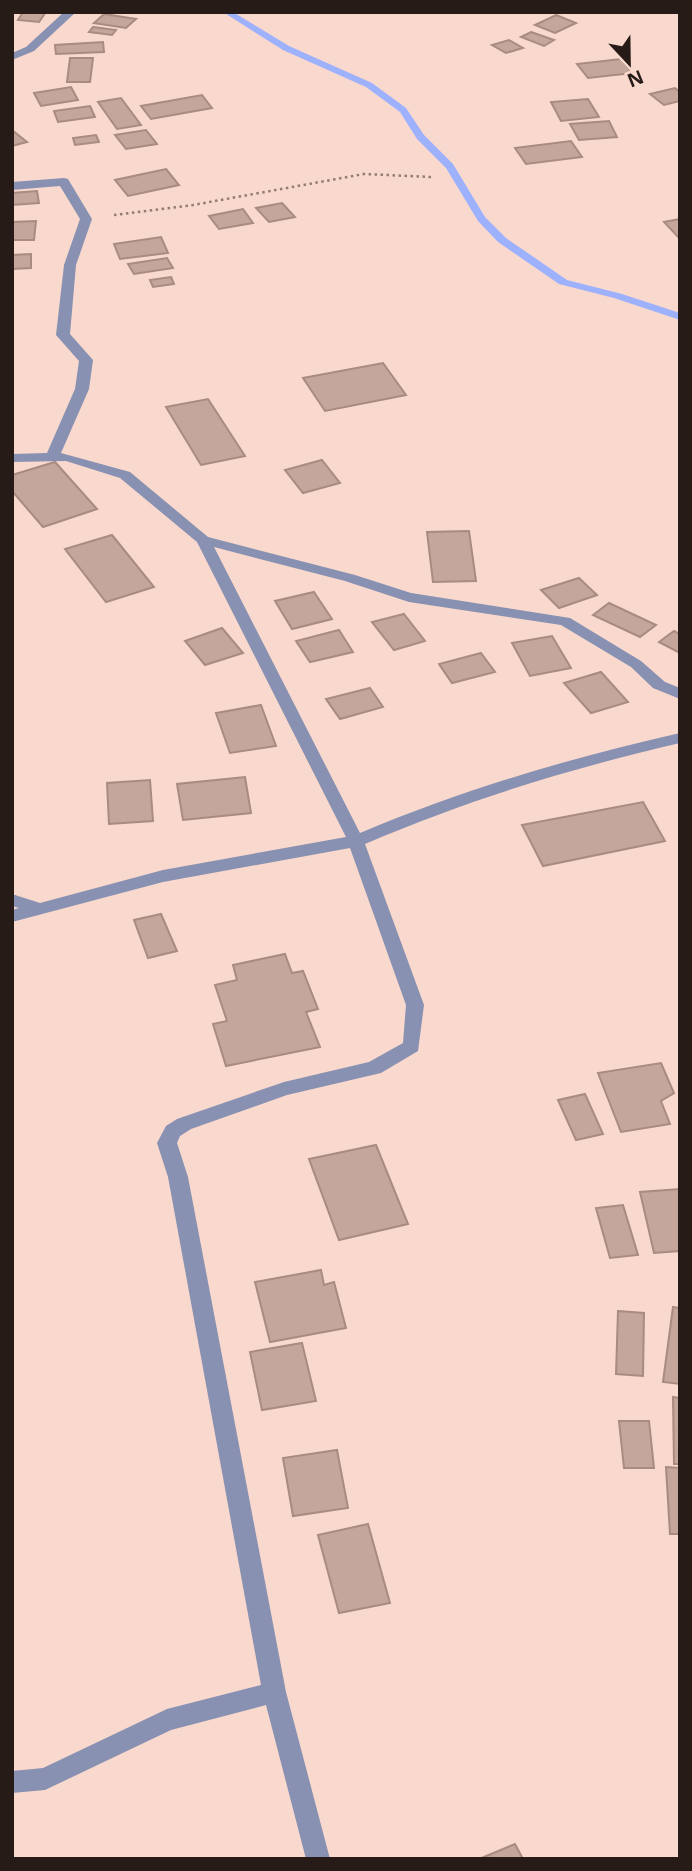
<svg xmlns="http://www.w3.org/2000/svg" width="692" height="1871" font-family="'Open Sans',sans-serif">
  <rect width="100%" height="100%" fill="#f9d8cd"/>
  <g fill="none" stroke-linecap="round" stroke-linejoin="round">
    <!-- stream -->
    <polygon fill="#9eb1fd" fill-rule="evenodd" points="223,12 233,12 289,46 372,83 406,108 424,135 453,164 485,217 506,238 567,280 622,294 680,313 680,320 614,298 559,284 498,242 478,221 446,168 417,139 400,112 366,87 283,50"/>
  </g>
  <!-- building -->
  <g fill="#c5a69c" stroke="#a98b81" stroke-width="2">
    <polygon points="23,12 46,12 39,22 18,20"/>
    <polygon points="104,14 136,19 126,28 94,23"/>
    <polygon points="556,15 576,23 555,33 535,25"/>
    <polygon points="93,27 116,30 112,35 89,32"/>
    <polygon points="531,32 554,40 544,46 521,37"/>
    <polygon points="509,40 523,48 506,53 492,45"/>
    <polygon points="103,42 104,52 56,54 55,45"/>
    <polygon points="70,58 93,58 90,82 67,82"/>
    <polygon points="621,59 633,73 588,78 577,64"/>
    <polygon points="71,87 78,100 41,106 34,93"/>
    <polygon points="675,88 680,92 680,101 664,105 650,94"/>
    <polygon points="202,95 212,108 151,119 141,106"/>
    <polygon points="121,98 141,125 117,129 98,102"/>
    <polygon points="588,99 599,117 561,121 551,102"/>
    <polygon points="90,106 95,117 58,122 54,111"/>
    <polygon points="609,121 617,137 579,140 570,124"/>
    <polygon points="12,130 27,142 12,146"/>
    <polygon points="146,130 157,144 126,149 115,135"/>
    <polygon points="96,135 99,142 75,145 73,138"/>
    <polygon points="571,141 582,157 526,164 515,148"/>
    <polygon points="166,169 179,185 128,196 115,180"/>
    <polygon points="37,191 39,203 12,205 12,193"/>
    <polygon points="282,203 295,217 269,222 256,208"/>
    <polygon points="243,209 253,223 219,229 209,216"/>
    <polygon points="680,219 680,239 664,222"/>
    <polygon points="36,221 34,240 12,240 12,222"/>
    <polygon points="161,237 168,253 120,259 114,244"/>
    <polygon points="31,254 31,268 12,269 12,255"/>
    <polygon points="167,258 173,268 134,274 128,264"/>
    <polygon points="171,277 174,284 153,287 150,280"/>
    <polygon points="383,363 406,395 325,411 303,378"/>
    <polygon points="208,399 245,456 201,465 166,407"/>
    <polygon points="322,460 340,483 303,493 285,470"/>
    <polygon points="55,462 97,509 43,527 12,491 12,475"/>
    <polygon points="469,531 476,581 433,582 427,532"/>
    <polygon points="112,535 154,587 106,602 65,549"/>
    <polygon points="579,578 597,595 559,608 541,590"/>
    <polygon points="314,592 332,619 292,629 275,601"/>
    <polygon points="609,603 656,625 640,637 593,615"/>
    <polygon points="404,614 425,641 394,650 372,622"/>
    <polygon points="222,628 243,653 205,665 185,641"/>
    <polygon points="339,630 353,652 310,662 296,641"/>
    <polygon points="674,631 680,634 680,653 659,642"/>
    <polygon points="552,636 571,668 530,676 512,643"/>
    <polygon points="481,653 495,672 452,683 439,664"/>
    <polygon points="601,672 628,702 591,713 564,683"/>
    <polygon points="370,688 383,707 340,719 326,699"/>
    <polygon points="261,705 276,746 230,753 216,713"/>
    <polygon points="245,777 251,813 183,820 177,784"/>
    <polygon points="150,780 153,821 109,824 107,783"/>
    <polygon points="643,802 665,841 543,866 522,825"/>
    <polygon points="161,914 177,951 148,958 134,920"/>
    <polygon points="285,954 292,973 303,971 318,1009 306,1012 320,1047 226,1066 213,1024 227,1021 215,985 237,980 233,965"/>
    <polygon points="661,1063 674,1093 661,1101 670,1124 621,1132 598,1073"/>
    <polygon points="585,1094 603,1134 576,1140 558,1100"/>
    <polygon points="376,1145 408,1224 339,1240 309,1159"/>
    <polygon points="680,1189 680,1251 654,1253 640,1192"/>
    <polygon points="623,1205 638,1255 610,1258 596,1208"/>
    <polygon points="321,1270 324,1285 334,1282 346,1328 270,1342 255,1282"/>
    <polygon points="673,1307 680,1308 680,1384 663,1382"/>
    <polygon points="618,1311 644,1313 643,1376 616,1374"/>
    <polygon points="302,1343 316,1401 262,1410 250,1352"/>
    <polygon points="673,1397 680,1398 680,1464 674,1464"/>
    <polygon points="619,1421 649,1421 654,1468 624,1468"/>
    <polygon points="337,1450 348,1508 293,1516 283,1458"/>
    <polygon points="666,1467 680,1468 680,1534 670,1534"/>
    <polygon points="368,1524 390,1603 339,1613 318,1535"/>
    <polygon points="515,1844 523,1859 479,1859"/>
  </g>
  <g fill="none" stroke-linecap="round" stroke-linejoin="round">
    <!-- path -->
    <polyline stroke="#927c74" stroke-width="2.5" stroke-dasharray="2.5 3.5" stroke-linecap="butt" points="114,215 193,205 364,174 431,177"/>
    <!-- minor -->
    <g fill="#8891b1" fill-rule="evenodd">
      <polygon points="64,12 76,12 34,51 12,60 12,53 26,47"/>
      <path d="M64,178L68,179L92,219L76,265L70,334L93,360L89,389L61,453L130,472L208,537L355,575L411,593L570,618L641,661L665,682L680,688V699L653,688L631,667L561,625L409,602L345,581L214,547L360,833C464,789 570,758 680,733V743C569,769 470,799 365,844L424,1005L418,1051L381,1073L287,1095L191,1129L180,1136L177,1143L188,1177L286,1692L330,1859H306L266,1705L171,1730L45,1790L12,1793V1771L43,1768L167,1709L261,1685L168,1177L157,1143L166,1126L177,1119L284,1082L369,1062L403,1043L406,1005L350,848L163,882L12,922V910L19,908L12,906V894L40,903L163,870L346,837L197,542L120,478L66,461L12,462V454L47,453L75,389L79,361L56,335L64,265L80,219L60,186L12,190V182Z"/>
    </g>
  </g>
  <!-- border -->
  <rect width="692" height="1871" fill="none" stroke="#261b17" stroke-width="28"/>
  <!-- north arrow -->
  <g transform="translate(629 63) rotate(158)" stroke="#f9d8cd" stroke-width="5" paint-order="stroke">
  <path d="M0-5L12 26L0 18L-12 26Z" fill="#261b17"/>
  <text y="-10" font-size="19" font-weight="bold" text-anchor="middle" fill="#261b17">N</text>
  </g>
</svg>
